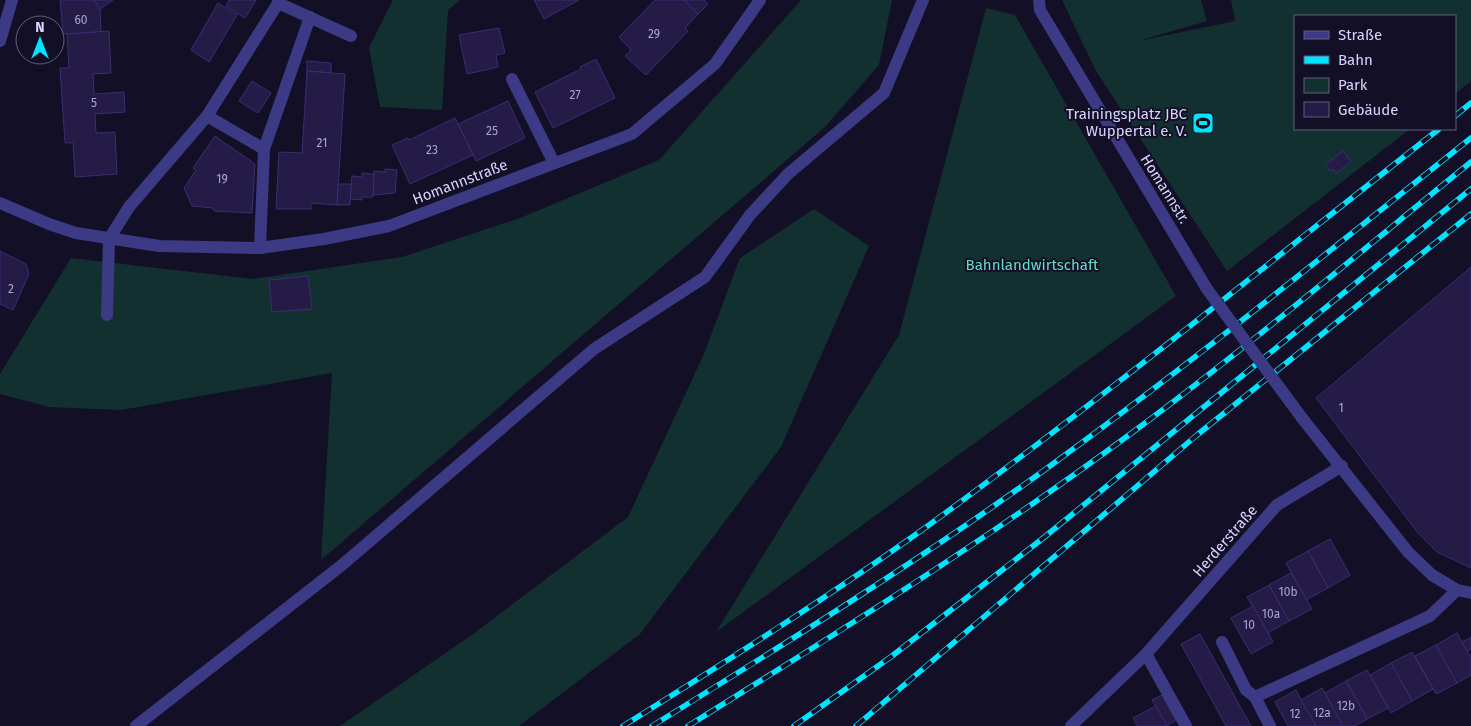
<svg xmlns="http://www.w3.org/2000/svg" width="1471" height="726" font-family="'Fira Sans',sans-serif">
  <rect width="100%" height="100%" fill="#130f26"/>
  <!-- green -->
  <g fill="#12302f">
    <polygon points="393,0 460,0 448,10 442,110 380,107 369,48"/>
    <polygon points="801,0 892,0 879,65 825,127 321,560 332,373 121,410 49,407 0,394 0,374 71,258 253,279 402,257 520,218 659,160"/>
    <polygon points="1062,0 1201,0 1207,21 1138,41 1235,21 1231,0 1471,0 1471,81 1455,94 1455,16 1295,16 1295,129 1410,129 1227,271 1096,71"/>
    <polygon points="986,8 1015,15 1176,296 716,632 899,335"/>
    <polygon points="814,209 869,246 781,447 640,634 519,726 340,726 473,634 628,517 704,354 740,258"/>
  </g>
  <!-- building -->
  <g fill="#241b47" stroke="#3b2d73">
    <polygon points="60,0 94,0 100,9 101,32 63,34"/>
    <polygon points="94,0 113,0 100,9"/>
    <polygon points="229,0 256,0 245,18 226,6"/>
    <polygon points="534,0 579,0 544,19"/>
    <polygon points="655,0 684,0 698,14 685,28 688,31 646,75 625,56 631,50 619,37"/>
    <polygon points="684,0 704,0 708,4 698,14"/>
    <polygon points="218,3 237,15 209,62 191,50"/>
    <polygon points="499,28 505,53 496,55 498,67 467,74 459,35"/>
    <polygon points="109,31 111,73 93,74 94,94 124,92 125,112 95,114 96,133 115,132 117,174 75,177 73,143 65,143 60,68 69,68 67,34"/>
    <polygon points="596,59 615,98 553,128 535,92 581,69 580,67"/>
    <polygon points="307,61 331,63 331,73 307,71"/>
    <polygon points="307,71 345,74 337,205 311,203 311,209 276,209 279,152 302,153"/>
    <polygon points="252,81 271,93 258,113 239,101"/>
    <polygon points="508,101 525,138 476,161 458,124"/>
    <polygon points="455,118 473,155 410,184 392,145 408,138 409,140"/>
    <polygon points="215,136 255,164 252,213 214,211 213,208 192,206 184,188 196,170 193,168"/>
    <polygon points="1343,151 1351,162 1336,173 1333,169 1330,171 1325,165"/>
    <polygon points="385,169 397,170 395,193 373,195 374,171 385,172"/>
    <polygon points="362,173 374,174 373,197 362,197 362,200 350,199 352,176 362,177"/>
    <polygon points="338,184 351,184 350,205 337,205"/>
    <polygon points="0,251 26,264 29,274 13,310 0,304"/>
    <polygon points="1471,267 1471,568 1437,552 1418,533 1316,398"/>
    <polygon points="308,276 312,309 272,312 269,280"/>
    <polygon points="1330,539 1350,575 1328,588 1308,551"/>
    <polygon points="1308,551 1328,588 1306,600 1286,563"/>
    <polygon points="1291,573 1312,609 1289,621 1269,585"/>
    <polygon points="1269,585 1289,621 1268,633 1247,597"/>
    <polygon points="1253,606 1273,642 1251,654 1231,618"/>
    <polygon points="1457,633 1471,658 1471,675 1457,683 1436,645"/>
    <polygon points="1200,634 1251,726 1226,726 1181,644"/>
    <polygon points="1471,637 1471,649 1467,651 1462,642"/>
    <polygon points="1436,645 1457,683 1436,694 1415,656"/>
    <polygon points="1412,652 1433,689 1412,701 1391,663"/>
    <polygon points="1391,663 1412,701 1391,713 1370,675"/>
    <polygon points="1367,670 1388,708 1367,719 1346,681"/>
    <polygon points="1346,681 1367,719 1355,726 1343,726 1325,693"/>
    <polygon points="1322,688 1325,693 1343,726 1316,726 1301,700"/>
    <polygon points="1296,690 1301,700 1316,726 1288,726 1275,702"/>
    <polygon points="1162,695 1176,720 1167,726 1152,700"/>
    <polygon points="1156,706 1167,726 1137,726 1133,718"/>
  </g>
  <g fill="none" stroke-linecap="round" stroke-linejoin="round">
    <!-- minor -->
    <g stroke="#3d3a85" stroke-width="12">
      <polyline points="1039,0 1040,10 1207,289"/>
      <polyline points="278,3 351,36"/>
      <polyline points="0,41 12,0"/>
      <polyline points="512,79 554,163"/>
      <polyline points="207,116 264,149 260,248"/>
      <polyline points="264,149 310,17"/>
      <polyline points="0,203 49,224 76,233 159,246 260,248 324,239 389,226 632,134 715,64 760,0"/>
      <polyline points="107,315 109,239 129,207 207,116 280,0"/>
      <polyline points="1302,418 1408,552 1432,575 1457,590 1471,593"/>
      <polyline points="1222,642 1246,690 1255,697 1430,616 1457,590"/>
      <polyline points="1146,654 1186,726"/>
      <polyline points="1255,697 1270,726"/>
      <polyline points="136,726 342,565 594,349 705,277 750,215 788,174 884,93 923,0"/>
      <polyline points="1071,726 1146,654 1277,505 1342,466"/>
    </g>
    <!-- rail casing -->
    <g stroke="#00e5ff" stroke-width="5.5">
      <g id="rail">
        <polyline points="1455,116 1471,103"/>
        <path d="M623,726C727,661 830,596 929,525C1103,398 1270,262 1439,129"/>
        <path d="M652,726C783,645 914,564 1039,474C1187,367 1328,252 1471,138"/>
        <path d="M688,726C839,632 990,538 1133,432C1249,346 1359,253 1471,162"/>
        <polyline points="794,726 892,656 1042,539 1471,189"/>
        <polyline points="856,726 1197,435 1471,214"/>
      </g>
    </g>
    <!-- rail -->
    <use href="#rail" stroke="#130f26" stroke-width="4" stroke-dasharray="11" stroke-linecap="butt"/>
    <!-- minor-bridge -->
    <polyline stroke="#3d3a85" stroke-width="12" points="1207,289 1302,418"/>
  </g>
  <!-- icons -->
  <defs>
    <g id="stadium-square" transform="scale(1.125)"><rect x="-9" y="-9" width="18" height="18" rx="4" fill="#00e5ff" stroke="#130f26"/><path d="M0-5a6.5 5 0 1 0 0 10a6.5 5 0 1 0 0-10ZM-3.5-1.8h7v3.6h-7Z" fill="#111"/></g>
  </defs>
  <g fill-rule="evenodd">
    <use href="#stadium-square" x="1203" y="123"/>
  </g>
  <g text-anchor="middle" stroke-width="4" stroke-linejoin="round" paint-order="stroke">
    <!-- number labels -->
    <g font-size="12" fill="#aca6d1">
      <text x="81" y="24">60</text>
      <text x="654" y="38">29</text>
      <text x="575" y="99">27</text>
      <text x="94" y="107">5</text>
      <text x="492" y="135">25</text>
      <text x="322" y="147">21</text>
      <text x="432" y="154">23</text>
      <text x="222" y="183">19</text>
      <text x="11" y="293">2</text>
      <text x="1341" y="412">1</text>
      <text x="1288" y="596">10b</text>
      <text x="1271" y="618">10a</text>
      <text x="1249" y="629">10</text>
      <text x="1346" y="710">12b</text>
      <text x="1322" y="717">12a</text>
      <text x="1295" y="718">12</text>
    </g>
    <!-- poi labels -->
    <g font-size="15" fill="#d9d4ff" stroke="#130f26" text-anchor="end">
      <text x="1187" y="119">Trainingsplatz JBC<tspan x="1187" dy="17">Wuppertal e. V.</tspan></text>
    </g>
    <!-- street labels -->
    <g font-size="15" fill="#d9d4ff" stroke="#130f26">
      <text transform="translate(460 182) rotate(-21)" y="5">Homannstraße</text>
      <text transform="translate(1165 189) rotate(58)" y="5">Homannstr.</text>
      <text transform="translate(1225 541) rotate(-49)" y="5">Herderstraße</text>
    </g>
    <!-- park labels -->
    <g font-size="15" fill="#5fe0c0" stroke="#130f26">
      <text x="1032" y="270">Bahnlandwirtschaft</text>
    </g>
  </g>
  <!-- legend -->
  <rect x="1294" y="15" width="162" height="115" fill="#130f26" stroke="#625e7d"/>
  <rect x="1304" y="31" width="25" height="8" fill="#3d3a85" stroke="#625e7d"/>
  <text x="1338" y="40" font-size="15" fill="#d9d4ff">Straße</text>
  <rect x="1304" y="56" width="25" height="8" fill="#00e5ff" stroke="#625e7d"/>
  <text x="1338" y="65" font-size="15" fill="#d9d4ff">Bahn</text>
  <rect x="1304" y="78" width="25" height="15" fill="#12302f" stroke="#625e7d"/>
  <text x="1338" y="90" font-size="15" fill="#d9d4ff">Park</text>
  <rect x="1304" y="102" width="25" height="15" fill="#241b47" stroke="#625e7d"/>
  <text x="1338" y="115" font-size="15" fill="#d9d4ff">Gebäude</text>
  <!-- north arrow -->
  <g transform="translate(40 40)"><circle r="24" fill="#130f26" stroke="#625e7d"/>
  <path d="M0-4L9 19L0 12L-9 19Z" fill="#00e5ff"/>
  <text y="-8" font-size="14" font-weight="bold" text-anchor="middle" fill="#d9d4ff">N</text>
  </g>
</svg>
